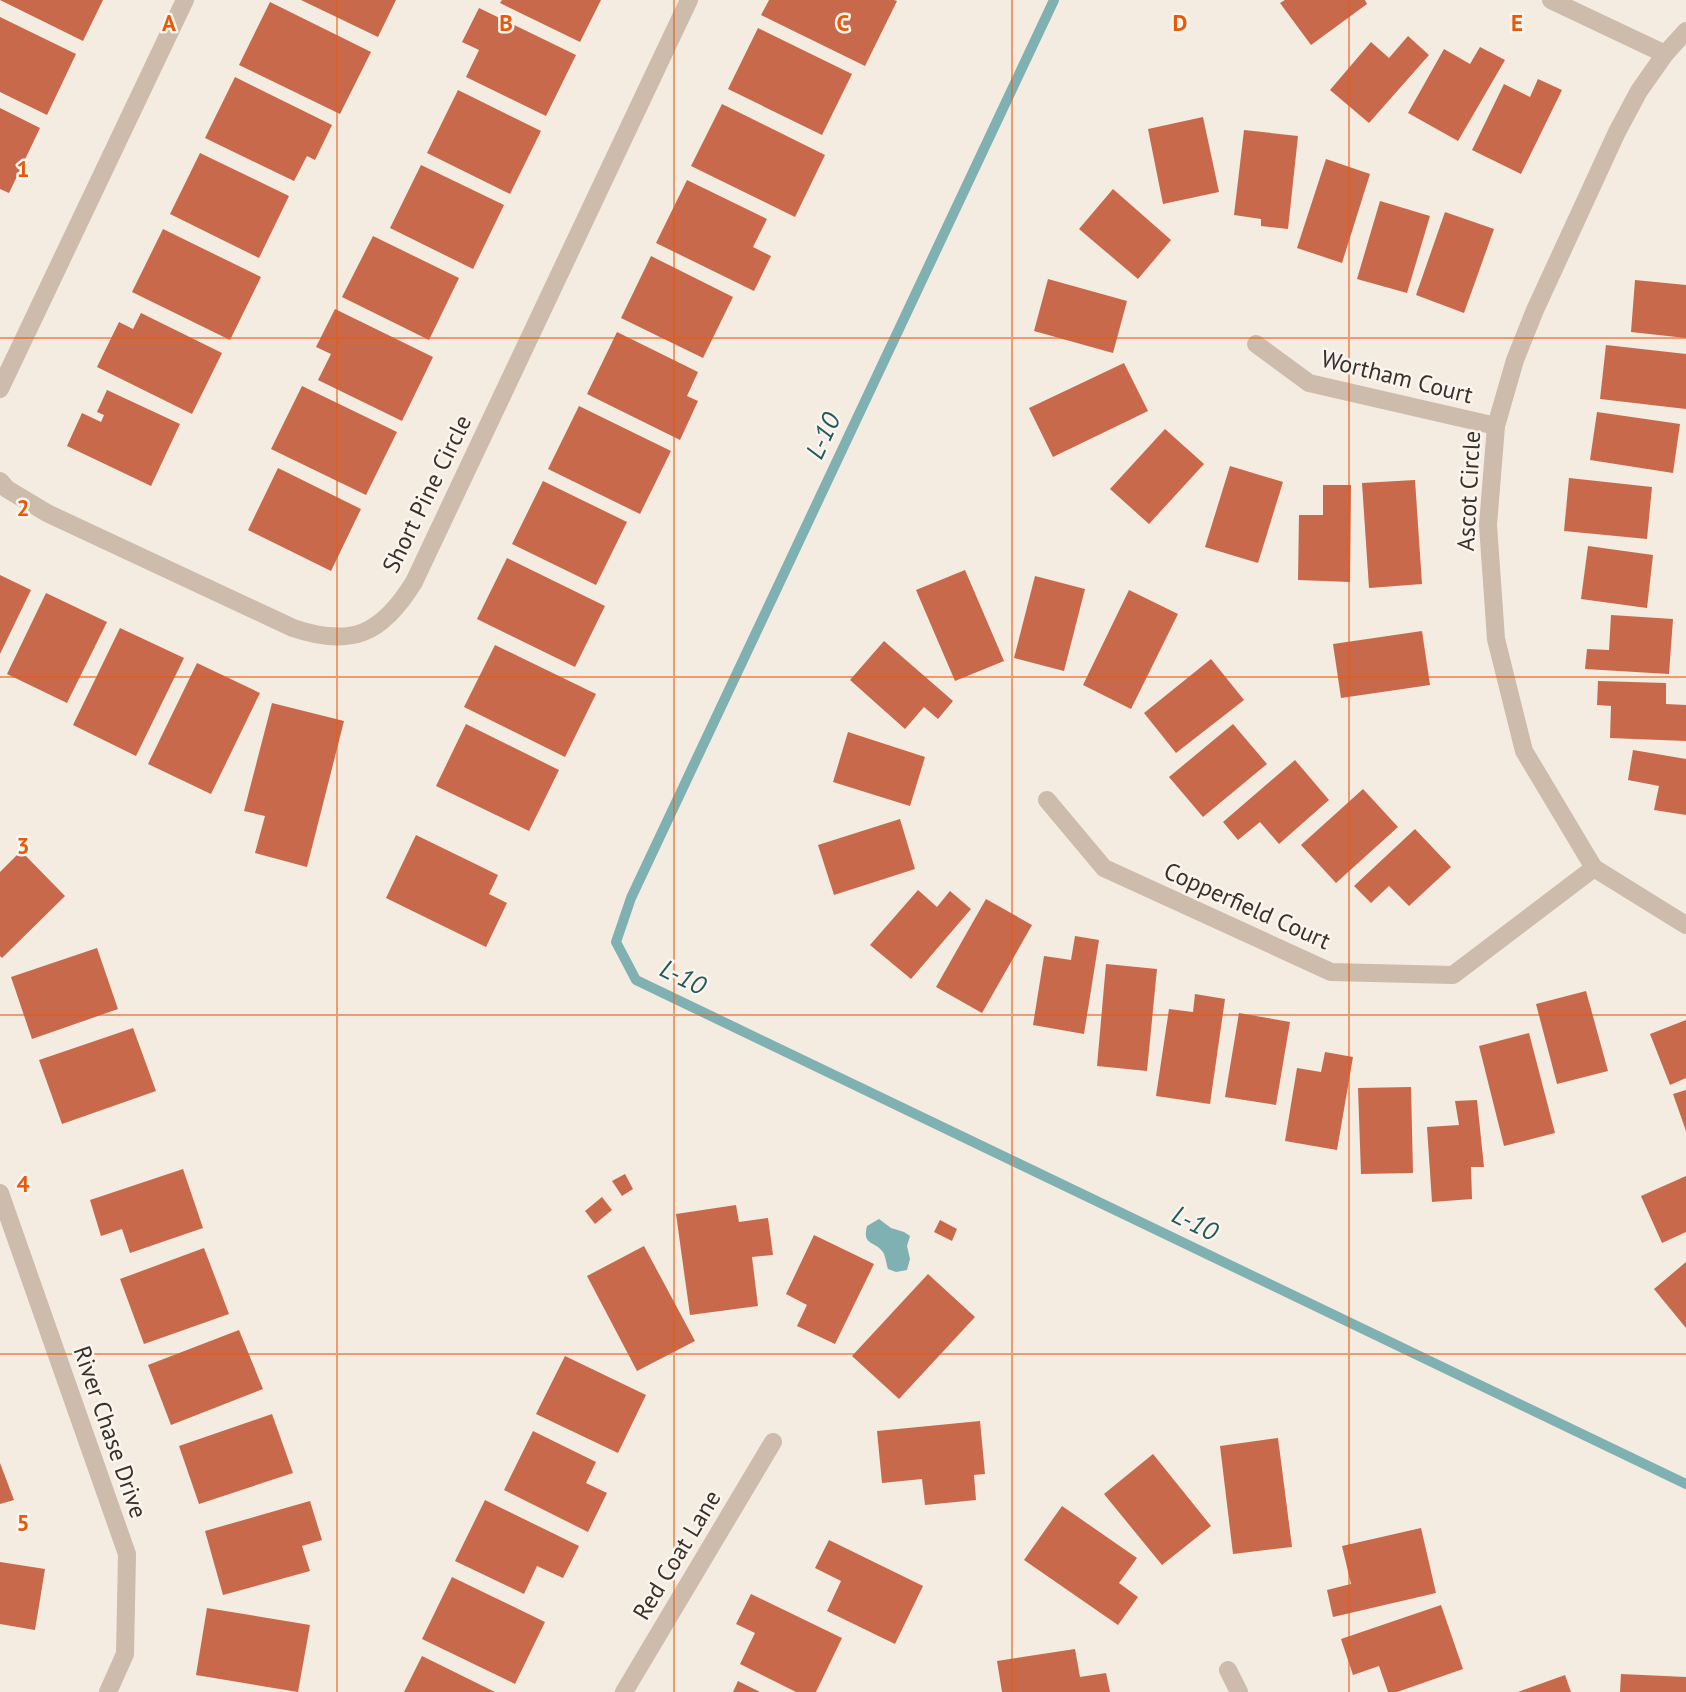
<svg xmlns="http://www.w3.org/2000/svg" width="1686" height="1692" font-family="'PT Sans',sans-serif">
  <rect width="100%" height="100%" fill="#f4ebe1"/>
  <!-- water -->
  <path fill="#7fb0b2" d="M879,1219L891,1228L904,1232L910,1236L907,1246L910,1259L907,1270L896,1272L888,1269C886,1263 886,1258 883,1252C874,1240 862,1246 867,1226Z"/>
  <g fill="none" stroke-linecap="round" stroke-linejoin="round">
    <!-- stream -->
    <polyline stroke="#7fb0b2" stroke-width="10" points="1054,0 631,898 616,942 636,980 1686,1484"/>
  </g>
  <!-- building -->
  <g fill="#c8694b">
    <polygon points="0,0 103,0 83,41"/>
    <polygon points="301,0 396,0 378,37"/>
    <polygon points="502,0 601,0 580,42 500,3"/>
    <polygon points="769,0 894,0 897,1 865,66 761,15"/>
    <polygon points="1285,0 1365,0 1367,4 1311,45 1280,3"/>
    <polygon points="270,2 371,52 340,114 239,65"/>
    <polygon points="479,8 576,55 546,116 466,77 479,50 462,42"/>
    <polygon points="0,17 76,54 47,115 0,92"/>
    <polygon points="758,28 852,74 822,135 728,89"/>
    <polygon points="1408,36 1429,55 1369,123 1330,90 1371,42 1389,58"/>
    <polygon points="1480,47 1505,60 1458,141 1408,113 1444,49 1470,64"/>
    <polygon points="235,77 332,125 315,160 307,156 294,181 205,138"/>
    <polygon points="1538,79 1562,90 1521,174 1472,150 1504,84 1530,97"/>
    <polygon points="458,90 541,131 510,194 427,153"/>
    <polygon points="722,104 825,155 795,217 691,166"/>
    <polygon points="0,108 40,128 9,193 0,189"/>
    <polygon points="1203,117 1219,192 1163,204 1148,129"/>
    <polygon points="1244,130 1298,136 1288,229 1261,226 1261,219 1234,215"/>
    <polygon points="200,153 289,196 259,258 170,214"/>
    <polygon points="1326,159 1370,174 1342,263 1297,248"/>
    <polygon points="421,165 504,205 473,269 390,228"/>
    <polygon points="687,180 767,219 753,247 771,256 754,291 656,243"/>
    <polygon points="1113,189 1171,240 1138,279 1079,229"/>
    <polygon points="1380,201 1430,216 1407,293 1357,279"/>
    <polygon points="1445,212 1494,229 1464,313 1416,295"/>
    <polygon points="163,229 261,277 230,340 132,292"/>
    <polygon points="373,236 459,278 429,340 342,297"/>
    <polygon points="651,256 733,297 703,358 621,318"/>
    <polygon points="1048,279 1127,301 1113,353 1034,331"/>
    <polygon points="1635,280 1686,285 1686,338 1631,332"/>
    <polygon points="335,309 433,357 402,421 318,380 331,354 316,347"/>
    <polygon points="141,313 222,353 192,414 97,367 119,322 133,329"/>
    <polygon points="617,332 698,372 687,396 698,401 680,440 587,394"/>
    <polygon points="1606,345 1686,354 1686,409 1600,399"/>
    <polygon points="1124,363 1148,411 1053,457 1029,408"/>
    <polygon points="302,386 397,432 366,495 271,449"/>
    <polygon points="107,390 180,424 151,486 67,446 82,413 101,422 104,415 97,412"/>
    <polygon points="579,406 671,451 640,514 548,469"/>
    <polygon points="1597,412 1680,424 1673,473 1590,460"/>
    <polygon points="1165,429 1204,464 1149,524 1110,489"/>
    <polygon points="1230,466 1283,482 1258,563 1205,547"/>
    <polygon points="278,468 361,509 331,571 248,530"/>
    <polygon points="1569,478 1652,487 1647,539 1564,531"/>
    <polygon points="1415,480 1422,584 1369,588 1362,483"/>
    <polygon points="543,481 627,522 596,585 512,544"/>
    <polygon points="1323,485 1351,485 1350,582 1298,580 1299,515 1323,515"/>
    <polygon points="1588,546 1653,555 1647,608 1581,599"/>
    <polygon points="507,558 605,606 575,667 477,619"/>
    <polygon points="965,570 1004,661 955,681 916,590"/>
    <polygon points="0,575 31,590 0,654"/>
    <polygon points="1035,576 1085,589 1064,671 1014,658"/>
    <polygon points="1129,590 1178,614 1131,709 1083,685"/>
    <polygon points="46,593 107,622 67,703 7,674"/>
    <polygon points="1611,615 1673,619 1669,674 1585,669 1587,649 1609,650"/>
    <polygon points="120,628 184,658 136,756 73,725"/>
    <polygon points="1422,631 1430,685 1341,698 1333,644"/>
    <polygon points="884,641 953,701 938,719 924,707 905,729 850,680"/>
    <polygon points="495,645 596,694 565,757 464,707"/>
    <polygon points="1211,659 1244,700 1176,753 1144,713"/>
    <polygon points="197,663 260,693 211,794 148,764"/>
    <polygon points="1598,681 1666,683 1666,704 1686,705 1686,741 1610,738 1611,706 1597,705"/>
    <polygon points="272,703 344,721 307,867 255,853 265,816 244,811"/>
    <polygon points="466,724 559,770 529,831 436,786"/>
    <polygon points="1233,724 1267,764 1203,817 1169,777"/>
    <polygon points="848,732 925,757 910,806 833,782"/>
    <polygon points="1633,750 1686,759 1686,815 1654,810 1659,786 1628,780"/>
    <polygon points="1295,760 1329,800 1279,844 1260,822 1238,840 1223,822"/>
    <polygon points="1363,789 1398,827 1336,883 1301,845"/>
    <polygon points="900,819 915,869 834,895 818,845"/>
    <polygon points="1415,829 1451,867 1409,906 1389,886 1371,903 1354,886"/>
    <polygon points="416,835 498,875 489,894 507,903 486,947 386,898"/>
    <polygon points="21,851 65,896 2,958 0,956 0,872"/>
    <polygon points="918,890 937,907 950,891 971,909 911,979 870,945"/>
    <polygon points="986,899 1032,925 982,1013 936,987"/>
    <polygon points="1075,936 1099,940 1084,1034 1033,1025 1044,956 1071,960"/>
    <polygon points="97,948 118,1009 32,1039 11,977"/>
    <polygon points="1106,964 1157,969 1147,1071 1097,1066"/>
    <polygon points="1586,991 1608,1071 1557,1084 1536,1004"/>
    <polygon points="1195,994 1225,999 1210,1104 1156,1096 1169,1009 1193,1012"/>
    <polygon points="1239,1013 1290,1022 1276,1105 1225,1097"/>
    <polygon points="1686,1020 1686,1078 1670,1085 1650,1034"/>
    <polygon points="133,1028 156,1091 62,1124 39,1060"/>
    <polygon points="1529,1033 1555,1133 1504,1146 1479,1046"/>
    <polygon points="1325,1052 1353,1057 1337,1150 1285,1141 1297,1068 1321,1072"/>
    <polygon points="1411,1087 1413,1173 1361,1174 1358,1088"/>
    <polygon points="1686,1090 1686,1131 1673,1094"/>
    <polygon points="1477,1100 1484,1167 1471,1167 1472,1199 1432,1202 1427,1127 1459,1125 1455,1101"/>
    <polygon points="183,1169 203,1228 130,1253 122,1229 101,1236 90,1200"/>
    <polygon points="625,1174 633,1189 622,1196 612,1181"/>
    <polygon points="1686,1176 1686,1232 1662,1243 1641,1196"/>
    <polygon points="602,1197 612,1210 595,1224 585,1211"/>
    <polygon points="736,1205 739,1222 768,1218 773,1255 752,1257 758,1306 690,1315 676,1214"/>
    <polygon points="940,1220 957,1229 952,1241 934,1232"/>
    <polygon points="814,1235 874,1264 835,1344 797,1326 807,1305 786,1294"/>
    <polygon points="644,1246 695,1341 637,1371 587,1276"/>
    <polygon points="204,1248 229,1314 144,1344 120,1279"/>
    <polygon points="1686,1262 1686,1328 1654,1289"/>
    <polygon points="928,1274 975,1317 899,1399 852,1356"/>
    <polygon points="239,1330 263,1389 171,1425 148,1365"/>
    <polygon points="565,1356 646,1395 618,1453 536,1414"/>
    <polygon points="272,1414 293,1473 199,1504 179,1446"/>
    <polygon points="980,1421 985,1474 974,1475 976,1500 925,1505 922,1479 882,1483 877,1431"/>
    <polygon points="533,1431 596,1462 586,1483 607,1493 588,1532 504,1490"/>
    <polygon points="1278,1438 1292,1547 1233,1554 1220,1446"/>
    <polygon points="1153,1454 1211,1526 1162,1565 1104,1494"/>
    <polygon points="0,1463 14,1500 0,1504"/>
    <polygon points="485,1500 579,1546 563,1578 537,1566 524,1594 455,1561"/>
    <polygon points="310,1501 322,1540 302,1546 310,1571 223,1595 205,1531"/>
    <polygon points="1062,1506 1137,1558 1119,1583 1138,1597 1118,1625 1024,1560"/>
    <polygon points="1421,1528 1436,1593 1333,1617 1327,1590 1351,1584 1342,1546"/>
    <polygon points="829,1540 923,1586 895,1644 827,1611 841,1581 815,1568"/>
    <polygon points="0,1562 45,1569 35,1630 0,1624"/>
    <polygon points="452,1577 545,1622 515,1684 422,1639"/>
    <polygon points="751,1594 842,1638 816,1692 796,1692 740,1664 755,1633 736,1624"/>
    <polygon points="1441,1605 1463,1669 1397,1692 1388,1692 1379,1666 1353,1675 1341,1639"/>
    <polygon points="207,1608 310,1625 298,1692 196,1675"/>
    <polygon points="1075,1649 1080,1677 1106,1673 1110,1692 1002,1692 997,1661"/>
    <polygon points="422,1656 495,1692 404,1692"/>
    <polygon points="1621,1674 1686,1677 1686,1692 1620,1692"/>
    <polygon points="1565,1675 1571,1692 1518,1692"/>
    <polygon points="738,1681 760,1692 733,1692"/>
  </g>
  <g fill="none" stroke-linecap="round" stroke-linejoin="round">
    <!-- minor -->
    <g stroke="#cdbbac" stroke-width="18">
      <polyline points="1551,0 1665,54"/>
      <polyline points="1686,31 1665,54 1639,91 1617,132 1535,310 1515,360 1496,426 1488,525 1496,639 1524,751 1594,868 1686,925"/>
      <polyline points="1256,344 1309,383 1496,426"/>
      <polyline points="0,389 185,0"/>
      <path d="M0,481L7,489L47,513L293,628C352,648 382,634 414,582L689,0"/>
      <polyline points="1047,800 1104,868 1331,972 1453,975 1594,868"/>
      <polyline points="0,1193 127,1554 125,1654 108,1692"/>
      <polyline points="1228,1670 1239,1692"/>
      <polyline points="624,1692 773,1442"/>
    </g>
  </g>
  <!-- grid -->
  <path fill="none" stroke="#e8590c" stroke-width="2" stroke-opacity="0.55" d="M337,0V1692M674,0V1692M1012,0V1692M1349,0V1692M0,338H1686M0,677H1686M0,1015H1686M0,1354H1686"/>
  <g text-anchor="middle" stroke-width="5" stroke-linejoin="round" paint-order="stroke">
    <!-- street labels -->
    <g font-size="24" fill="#3b302b" stroke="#fbf5ee">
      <text transform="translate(1397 377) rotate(14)" y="8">Wortham Court</text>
      <text transform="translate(1469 491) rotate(-87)" y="8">Ascot Circle</text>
      <text transform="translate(427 494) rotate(-64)" y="8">Short Pine Circle</text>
      <text transform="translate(1247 906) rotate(24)" y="8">Copperfield Court</text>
      <text transform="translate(110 1432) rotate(71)" y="8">River Chase Drive</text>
      <text transform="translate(677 1555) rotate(-59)" y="8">Red Coat Lane</text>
    </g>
    <!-- water labels -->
    <g font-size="26" font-style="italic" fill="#1f5a5e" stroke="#fbf5ee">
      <text transform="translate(823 436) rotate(-65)" y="9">L-10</text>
      <text transform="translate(683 977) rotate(26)" y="9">L-10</text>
      <text transform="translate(1195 1223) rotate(26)" y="9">L-10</text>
    </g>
  </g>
  <g font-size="23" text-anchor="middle" font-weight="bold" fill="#e8590c" stroke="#fbf5ee" stroke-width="5" stroke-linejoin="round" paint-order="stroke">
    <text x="169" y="31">A</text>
    <text x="506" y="31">B</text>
    <text x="843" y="31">C</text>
    <text x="1180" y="31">D</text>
    <text x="1517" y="31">E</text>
    <text x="23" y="177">1</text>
    <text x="23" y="516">2</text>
    <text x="23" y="854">3</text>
    <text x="23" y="1192">4</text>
    <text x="23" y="1531">5</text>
  </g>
</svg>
